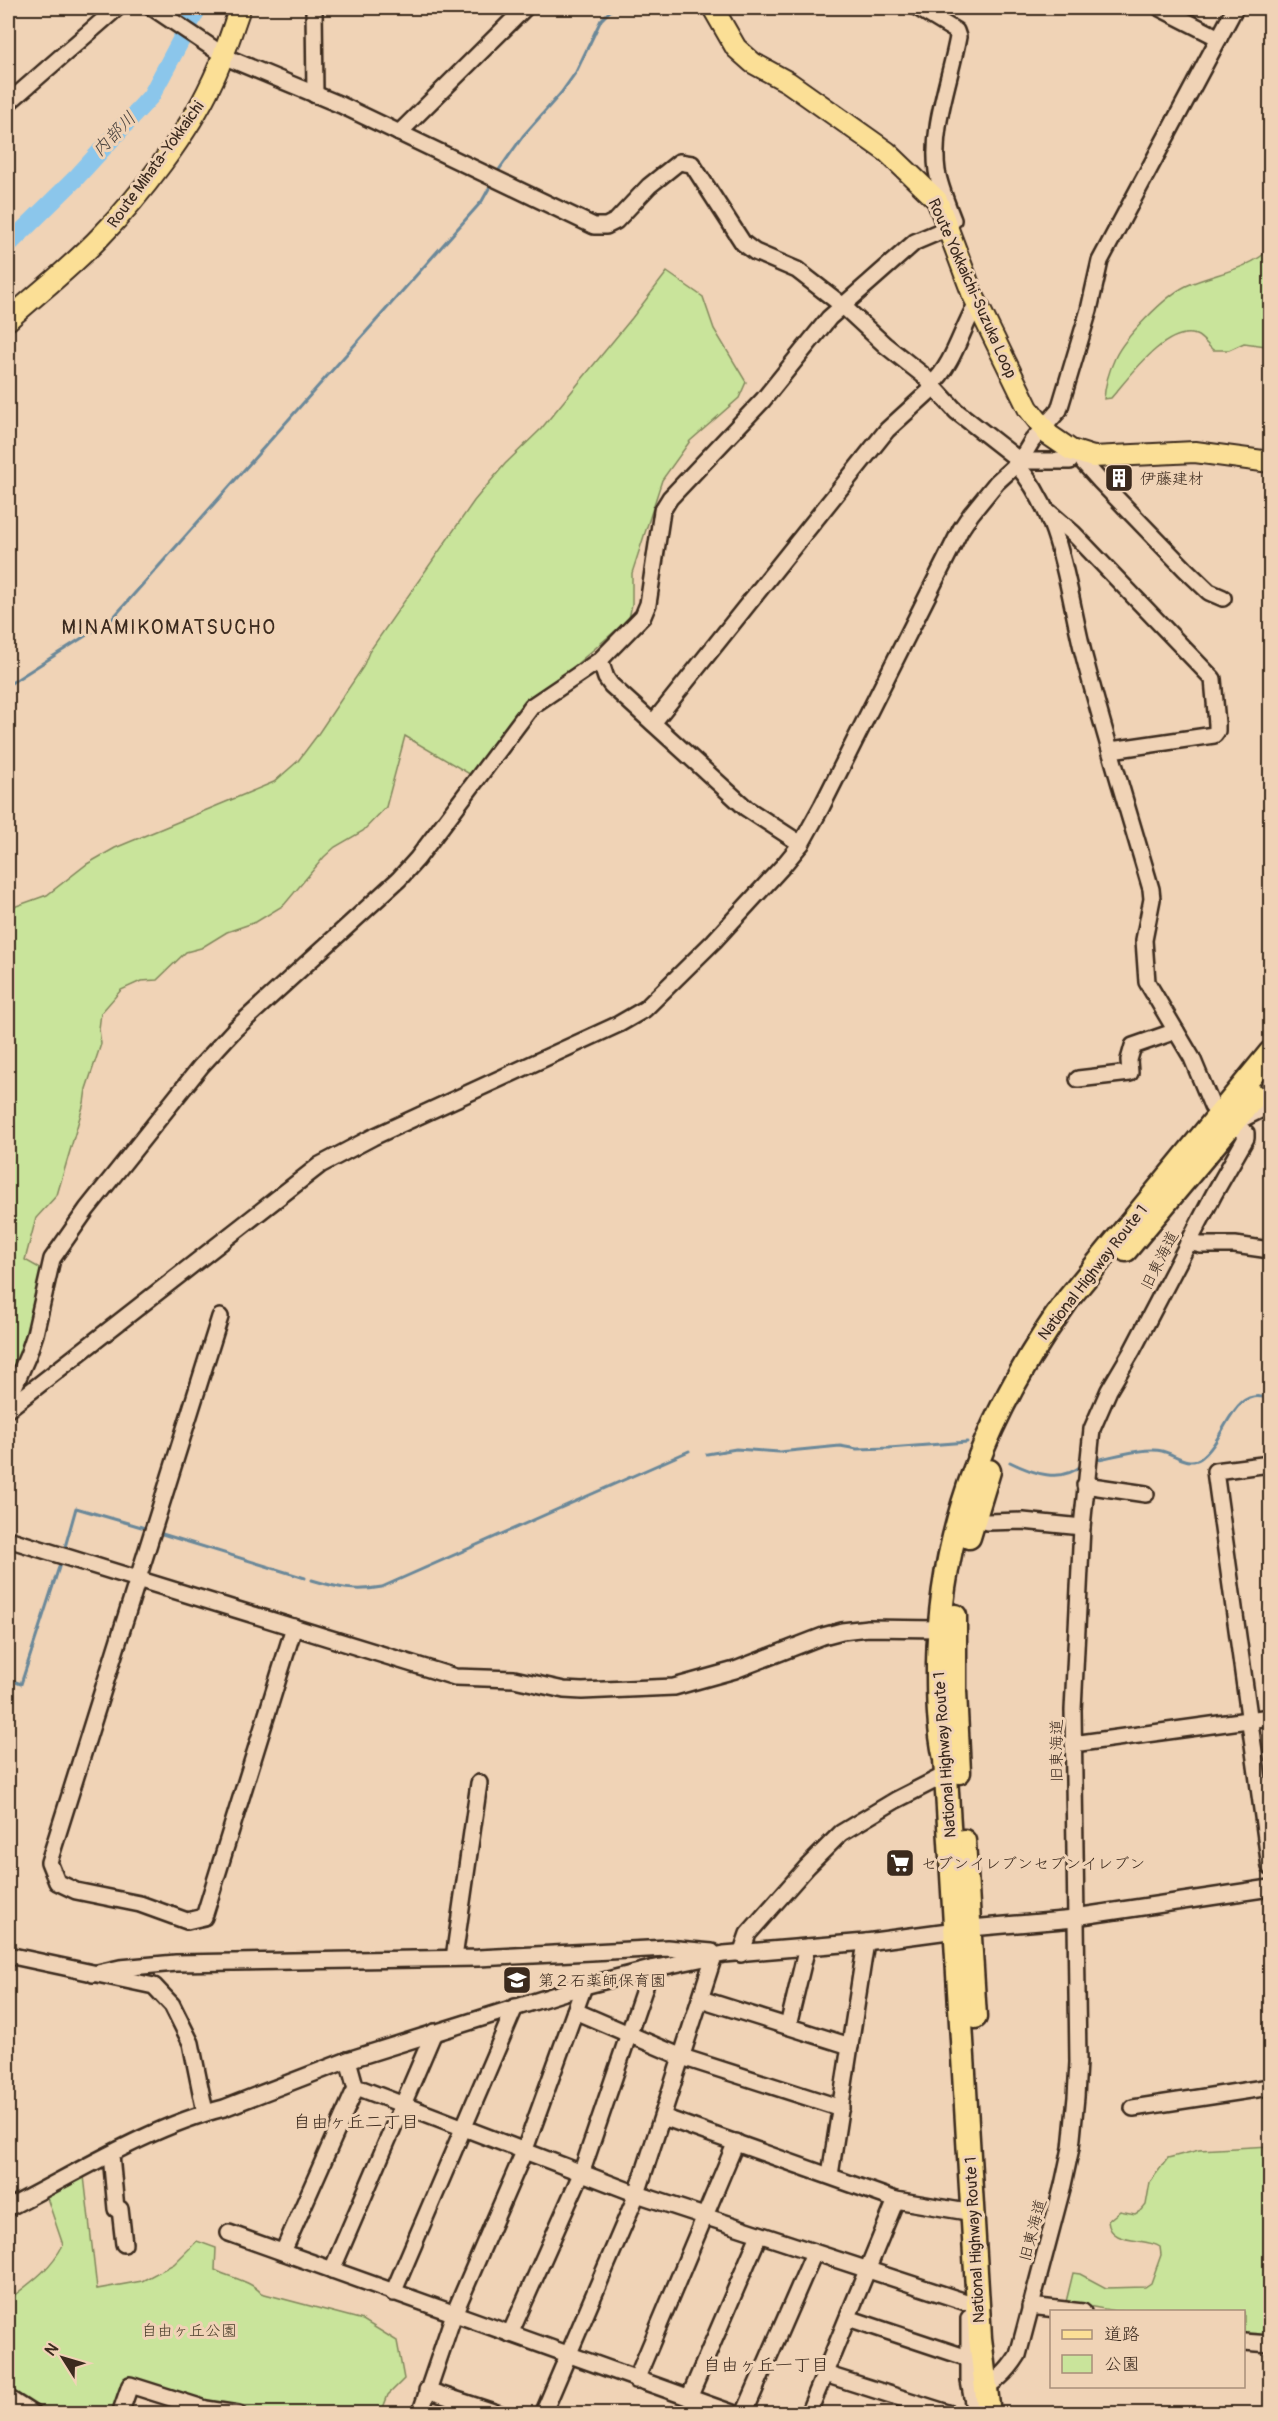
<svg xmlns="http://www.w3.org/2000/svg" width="1278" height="2421" font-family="Pangolin,'Klee One',sans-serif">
  <rect width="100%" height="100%" fill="#f0d3b6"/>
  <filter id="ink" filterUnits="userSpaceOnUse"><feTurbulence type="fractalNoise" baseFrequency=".0167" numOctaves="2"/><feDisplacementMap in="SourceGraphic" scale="12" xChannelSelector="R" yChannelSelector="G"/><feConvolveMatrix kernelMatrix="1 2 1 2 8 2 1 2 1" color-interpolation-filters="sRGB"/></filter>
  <g filter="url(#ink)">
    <!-- green -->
    <g fill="#c9e49b" stroke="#82875c" stroke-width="1.5">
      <path d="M1270,249V341L1266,346L1244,343L1229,350H1213C1208,346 1202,337 1196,335C1166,325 1128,379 1111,398L1104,399C1105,385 1109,371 1115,358C1124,338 1165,296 1186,286C1214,273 1247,271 1270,249Z"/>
      <polygon points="667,272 703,297 714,329 746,382 739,398 690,441 662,480 632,573 632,604 629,619 564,675 538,692 526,703 473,776 405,736 386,807 363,831 335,847 324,857 284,905 256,922 227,932 201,948 186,952 157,980 141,981 121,990 101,1013 99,1029 101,1044 86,1089 84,1103 57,1195 36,1218 25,1260 43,1270 26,1346 8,1379 8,909 47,895 87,864 115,848 274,782 298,761 316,737 363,667 369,652 474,501 505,464 541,429 632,318"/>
      <path d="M1270,2146V2337H1244V2312L1115,2311L1066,2302L1073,2273L1080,2274L1106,2288L1145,2287L1151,2283L1161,2255L1160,2247C1145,2237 1110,2246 1108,2221L1120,2211L1135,2214L1142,2210L1146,2205L1150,2182L1168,2158L1199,2150Z"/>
      <path d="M84,2176L97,2289L142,2281L174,2264L197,2241L216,2248L215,2270C230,2278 250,2280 261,2293L363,2320L397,2341L404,2379L388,2395L383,2408L386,2414L270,2413L196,2399L127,2378L115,2413H45L8,2392V2300C30,2283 50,2270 63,2245L46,2195Z"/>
    </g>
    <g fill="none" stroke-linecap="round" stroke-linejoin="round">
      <!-- stream -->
      <g stroke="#6b8899" stroke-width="3">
        <polyline points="496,174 523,136 561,93 576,72 601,20 613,8"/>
        <polyline points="8,685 112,619 482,201 492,183"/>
        <polyline points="707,1454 736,1449 779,1452 840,1446 857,1449 889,1448 967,1442"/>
        <path d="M1094,1460C1112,1457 1145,1447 1162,1451C1175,1454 1188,1467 1201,1458C1227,1439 1231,1384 1270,1399"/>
        <path d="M1010,1462C1032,1473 1061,1484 1082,1465"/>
        <polyline points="159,1533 305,1578"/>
        <polyline points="65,1547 76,1508 145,1528"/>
        <path d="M312,1580C339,1588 354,1592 382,1587L689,1451"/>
        <polyline points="8,1679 21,1684 60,1564"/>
      </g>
      <!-- river -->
      <polyline stroke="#8bc6eb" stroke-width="18" points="8,245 75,179 151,96 198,8"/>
      <!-- minor casing -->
      <g stroke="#3b2a1e" stroke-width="20">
        <g id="minor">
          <polyline points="153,8 223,55"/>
          <polyline points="314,8 315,95"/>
          <polyline points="1160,8 1219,38"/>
          <polyline points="223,56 341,105 594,226 606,226 616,221 649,186 679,162 692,164 743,243 755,252 797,270 842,305 885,345 923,375 956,411 1020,461 1070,461 1076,453"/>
          <polyline points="8,103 117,8"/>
          <polyline points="399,133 525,8"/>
          <path d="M931,385C954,364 961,330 977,303"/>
          <polyline points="1084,456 1084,463 1100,481 1185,569 1209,592 1223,598"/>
          <polyline points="1049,512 1073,533 1213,679 1217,724 1217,731 1214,735 1111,750"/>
          <polyline points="600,660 606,678 611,685 644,715 746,808 801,844"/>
          <polyline points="653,723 887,430 933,388"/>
          <polyline points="1078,1079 1130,1073 1129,1060 1133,1046 1176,1031"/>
          <polyline points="1240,1120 1260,1110 1270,1098"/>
          <polyline points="1188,1242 1201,1245 1235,1245 1270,1250"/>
          <polyline points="220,1317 49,1862 57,1882 76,1891 140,1904 187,1921 204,1917 294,1627"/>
          <path d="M8,1401L28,1355L35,1334L52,1259L87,1209L201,1066L235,1029L399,879L417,859L532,706L600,660L643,616L648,604L662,511L670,498L763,400L829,318L915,242L948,228L953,220C947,204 940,188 937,171C931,127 950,81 958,37L956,31L918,8"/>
          <polyline points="8,1409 320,1165 373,1137 619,1024 645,1009 714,941 782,867 801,844 822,806 961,529 971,514 997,482 1020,461 1032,441 1059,410 1089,310 1100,261 1235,8"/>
          <polyline points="1270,1464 1215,1471 1270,1867"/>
          <polyline points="1085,1485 1146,1494"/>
          <polyline points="974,1519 987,1522 1023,1521 1082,1527"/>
          <polyline points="8,1539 455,1677 514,1679 564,1690 582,1691 674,1687 735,1670 823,1636 842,1631 868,1628 939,1629"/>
          <polyline points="1073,1744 1270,1717"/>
          <polyline points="1075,1917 1270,1888"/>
          <polyline points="741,1954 748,1934 807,1867 841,1833 896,1800 951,1772"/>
          <polyline points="8,1955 154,1986 172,2005 191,2043 205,2112"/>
          <polyline points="454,1958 479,1783"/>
          <polyline points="93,1974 120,1968 176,1963 478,1958 667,1948 712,1952"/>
          <polyline points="701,1999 850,2046"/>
          <polyline points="575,2011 682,2057 841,2108"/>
          <polyline points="788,2026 807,1947"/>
          <polyline points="348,2060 356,2089"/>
          <polyline points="1133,2108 1270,2087"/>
          <polyline points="663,2117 896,2200 973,2213"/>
          <polyline points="111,2155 116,2209 120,2209 124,2244"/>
          <polyline points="830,2175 866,1942"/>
          <path d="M8,2208C75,2174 151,2126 224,2108L348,2060L584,1986L651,1969L724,1954L866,1942L971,1928L1075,1919"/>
          <polyline points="229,2233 735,2414"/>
          <polyline points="283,2252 353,2094 356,2089 362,2089 637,2194 969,2303"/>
          <polyline points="332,2270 434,2032"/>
          <polyline points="393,2293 515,2007"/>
          <polyline points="1030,2306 1083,2312"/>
          <polyline points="848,2318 968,2358"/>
          <polyline points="969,2318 969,2381 974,2408"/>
          <polyline points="510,2334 581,2174 651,1969"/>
          <polyline points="1244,2342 1270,2344"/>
          <polyline points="825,2374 951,2414"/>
          <polyline points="636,2380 736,2142"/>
          <polyline points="427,2390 500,2414"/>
          <polyline points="8,2398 33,2414"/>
          <polyline points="689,2398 759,2235"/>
          <polyline points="120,2414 130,2385 206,2409 238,2414"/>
          <polyline points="420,2414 454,2314 524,2152 584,1986"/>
          <polyline points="543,2414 637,2194 714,1956"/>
          <polyline points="744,2414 814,2253"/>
          <polyline points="808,2414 896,2200"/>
          <path d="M974,2414C976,2390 984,2390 1000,2377C1007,2371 1013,2363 1018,2355L1063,2185L1071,2148L1076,2097L1078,2062L1073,1710L1082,1527L1092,1429L1109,1390L1132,1351L1214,1194L1246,1138V1133L1220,1115L1212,1106L1192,1058L1147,982L1144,940L1152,899L1151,889C1129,813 1105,737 1085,660C1067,593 1064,518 1016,464"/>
        </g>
      </g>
      <!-- major casing -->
      <g stroke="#3b2a1e" stroke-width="24">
        <g id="major">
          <polyline points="713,8 736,48 753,63 788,82 887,152 937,200 972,293 1028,408 1049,435 1071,450 1093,457 1195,452 1270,462"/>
          <path d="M8,320C39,292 73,266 102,235C139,197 189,132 211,84C223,60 231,33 240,8"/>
        </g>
      </g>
      <!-- highway casing -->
      <g stroke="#3b2a1e" stroke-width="27">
        <g id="highway">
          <polyline points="1126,1250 1255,1096"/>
          <polyline points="969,1537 989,1471"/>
          <polyline points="955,1616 955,1691 959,1772"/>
          <polyline points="964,1841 975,2017"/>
          <path d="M989,2414L980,2338L945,1759C938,1727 938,1697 938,1664C940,1525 989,1409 1069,1298L1270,1053"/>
        </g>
      </g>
      <!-- minor -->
      <use href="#minor" stroke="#f0d3b6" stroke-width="15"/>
      <!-- major -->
      <use href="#major" stroke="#fbdf96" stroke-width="20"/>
      <!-- highway -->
      <use href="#highway" stroke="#fbdf96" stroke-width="22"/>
    </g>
  </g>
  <!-- icons -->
  <defs>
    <g id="building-square" transform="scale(1.5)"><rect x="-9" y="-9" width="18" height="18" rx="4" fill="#3b2a1e" stroke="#f0d3b6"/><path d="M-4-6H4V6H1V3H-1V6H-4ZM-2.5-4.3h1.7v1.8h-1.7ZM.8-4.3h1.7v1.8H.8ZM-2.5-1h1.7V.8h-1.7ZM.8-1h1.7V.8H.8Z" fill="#fff"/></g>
    <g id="supermarket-square" transform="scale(1.5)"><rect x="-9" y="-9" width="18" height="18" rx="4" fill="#3b2a1e" stroke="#f0d3b6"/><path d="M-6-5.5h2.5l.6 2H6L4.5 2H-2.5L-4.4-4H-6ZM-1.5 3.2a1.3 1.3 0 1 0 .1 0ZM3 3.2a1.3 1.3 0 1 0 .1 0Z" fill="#fff"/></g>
    <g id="school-square" transform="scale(1.5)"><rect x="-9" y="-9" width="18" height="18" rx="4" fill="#3b2a1e" stroke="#f0d3b6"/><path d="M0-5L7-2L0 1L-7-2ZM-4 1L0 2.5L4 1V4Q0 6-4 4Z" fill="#fff"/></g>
  </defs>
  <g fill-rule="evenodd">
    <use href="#building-square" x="1119" y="478"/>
    <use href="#supermarket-square" x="900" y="1863"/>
    <use href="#school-square" x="517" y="1980"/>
  </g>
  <g text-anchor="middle" stroke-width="6" stroke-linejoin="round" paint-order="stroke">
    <!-- street labels -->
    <g font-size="16" fill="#3b2a1e" stroke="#f0d3b6">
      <text transform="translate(155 164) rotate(-54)" y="6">Route Mihata-Yokkaichi</text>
      <text transform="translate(973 288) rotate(66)" y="6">Route Yokkaichi-Suzuka Loop</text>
      <text transform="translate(1159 1260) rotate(-63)" y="6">旧東海道</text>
      <text transform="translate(1092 1272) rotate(-52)" y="6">National Highway Route 1</text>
      <text transform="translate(1056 1751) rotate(-90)" y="6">旧東海道</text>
      <text transform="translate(944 1755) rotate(-94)" y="6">National Highway Route 1</text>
      <text transform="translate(1032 2230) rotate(-75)" y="6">旧東海道</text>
      <text transform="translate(974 2240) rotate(-93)" y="6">National Highway Route 1</text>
    </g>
    <!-- poi labels -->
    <g font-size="16" fill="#3b2a1e" stroke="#f0d3b6" text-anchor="start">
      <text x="1140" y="484">伊藤建材</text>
      <text x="921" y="1869">セブンイレブンセブンイレブン</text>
      <text x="538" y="1986">第２石薬師保育園</text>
    </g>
    <!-- park labels -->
    <g font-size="16" fill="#493d2a" stroke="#f0d3b6">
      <text x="189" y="2336">自由ヶ丘公園</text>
    </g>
    <!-- water labels -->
    <g font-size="18" font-style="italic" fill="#47413d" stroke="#f0d3b6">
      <text transform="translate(114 134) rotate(-46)" y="6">内部川</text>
    </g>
    <!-- neighbourhood labels -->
    <g font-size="18" fill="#3b2a1e" stroke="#f0d3b6">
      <text x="356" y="2128">自由ヶ丘二丁目</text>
      <text x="766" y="2371">自由ヶ丘一丁目</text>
    </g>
    <!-- quarter labels -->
    <g font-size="20" letter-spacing="1.5" fill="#3b2a1e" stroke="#f0d3b6">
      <text x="169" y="634">MINAMIKOMATSUCHO</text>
    </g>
  </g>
  <!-- margin -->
  <rect width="1278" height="2421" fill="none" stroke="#f0d3b6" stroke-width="30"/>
  <rect x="15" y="15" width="1248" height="2391" fill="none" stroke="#3b2a1e" stroke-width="2" filter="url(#ink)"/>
  <!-- legend -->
  <rect x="1050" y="2310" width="195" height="78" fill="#f0d3b6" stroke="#a88f79" stroke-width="1.5"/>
  <rect x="1062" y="2330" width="30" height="9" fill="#fbdf96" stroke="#a88f79" stroke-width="1.5"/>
  <text x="1104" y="2340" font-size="18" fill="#3b2a1e">道路</text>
  <rect x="1062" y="2355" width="30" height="18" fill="#c9e49b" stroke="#a88f79" stroke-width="1.5"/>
  <text x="1104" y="2370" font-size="18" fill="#3b2a1e">公園</text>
  <!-- north arrow -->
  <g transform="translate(63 2358) rotate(307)" stroke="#f0d3b6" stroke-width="4.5" paint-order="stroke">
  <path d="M0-4.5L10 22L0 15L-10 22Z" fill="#3b2a1e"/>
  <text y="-9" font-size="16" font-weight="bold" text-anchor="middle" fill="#3b2a1e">N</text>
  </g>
</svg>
